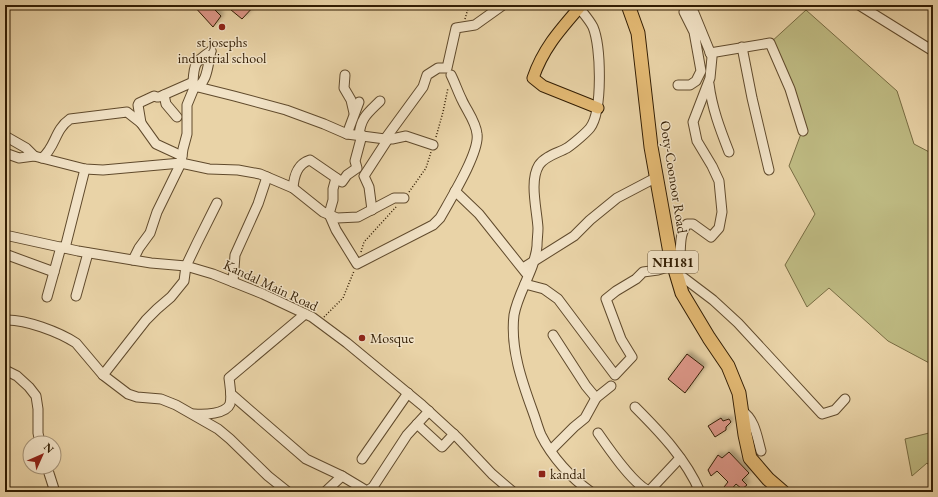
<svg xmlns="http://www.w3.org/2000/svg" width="938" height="497" font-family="'EB Garamond',serif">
  <defs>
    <filter id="shadow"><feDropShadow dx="3" dy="-3" stdDeviation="2" flood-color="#0004"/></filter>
  </defs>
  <rect width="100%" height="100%" fill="#e9d3a7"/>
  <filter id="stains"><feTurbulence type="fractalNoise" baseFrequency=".005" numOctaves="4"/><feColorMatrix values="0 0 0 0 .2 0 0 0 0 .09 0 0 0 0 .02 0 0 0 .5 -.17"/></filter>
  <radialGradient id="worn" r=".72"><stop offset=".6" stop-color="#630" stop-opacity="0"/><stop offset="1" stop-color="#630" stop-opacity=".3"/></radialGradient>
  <!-- green -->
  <g fill="#beba82" stroke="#786c42">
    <polygon points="806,10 897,91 914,144 933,154 933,365 888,341 829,288 807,307 785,265 815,214 789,166 802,131 770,43"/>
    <polygon points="933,432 933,470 927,463 912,476 905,439"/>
  </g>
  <!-- building -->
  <g fill="#dc9687" stroke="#321d03" filter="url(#shadow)">
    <polygon points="193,5 210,5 221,16 213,27"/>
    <polygon points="225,5 255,5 242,19"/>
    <polygon points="687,354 704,367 685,393 668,379"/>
    <polygon points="721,418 723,421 729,419 731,422 726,427 726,430 715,437 708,426"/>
    <polygon points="729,452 749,473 742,480 747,485 742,489 736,484 729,492 724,487 728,482 717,471 711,476 708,470 718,455 722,458"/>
  </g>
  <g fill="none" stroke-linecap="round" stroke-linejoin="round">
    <!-- minor casing -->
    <g stroke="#604a2c" stroke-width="11">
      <g id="minor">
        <path d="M577,5C582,12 589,19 593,27C601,46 603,111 590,128C586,133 573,144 567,148C558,153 545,156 539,165C529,181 537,210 538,228C538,234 537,240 537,246C535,270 518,292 514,315C510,348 522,382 533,412C536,420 538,428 541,435C552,457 571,478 591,492"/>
        <polyline points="859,5 933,51"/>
        <polyline points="742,47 752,98 769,170"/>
        <polyline points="710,53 770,43 790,89 803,131"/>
        <polyline points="345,75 344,88 351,100 354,113"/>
        <path d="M193,82C194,63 195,62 211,51"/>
        <path d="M709,84C712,108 720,129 729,152"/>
        <path d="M678,85H690L696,81L701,71L694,32L684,12L688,5L694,13L712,57L710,78L693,122L697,141L712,166L719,181L722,212L719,228L711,237L693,224H687C676,238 684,258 676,272L713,300L738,323L822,414L835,410L845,399"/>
        <polyline points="198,87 234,96 286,110 324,124 347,134 385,139 392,139 406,136 433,145"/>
        <polyline points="164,95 166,104 177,117"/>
        <polyline points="141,123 138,105 139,103 154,96 157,97 159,97 193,82 194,88"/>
        <polyline points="347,134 359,102"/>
        <path d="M359,135C361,117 368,113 380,101"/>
        <polyline points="5,136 26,148 34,156 19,158 5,153"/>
        <polyline points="385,139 423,87 427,75 438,68 447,68 456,28 475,25 503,5"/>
        <polyline points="34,156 85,169 103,170 181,163 209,169 238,170 260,174 293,188 323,212 337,218 358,217 394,198 404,198"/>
        <path d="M42,158C56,147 54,130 70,119L127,112L141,123L156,144L182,156"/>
        <path d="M336,178L333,189V200L329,214L336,230L357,264L433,225L440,218C450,200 480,152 477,134C476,122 467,111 462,100C458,92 455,83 451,75"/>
        <path d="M293,188C294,176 297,164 310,160L342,182L347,175L357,168L355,161L362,135"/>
        <polyline points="455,191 479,214 526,273"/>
        <polyline points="372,210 369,187 364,176 388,139"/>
        <polyline points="5,235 78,251 151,263 186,266 213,274 263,294 312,317 347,343 422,405 458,438 492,474 513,492"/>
        <polyline points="65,248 85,169"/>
        <polyline points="5,254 54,272 61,247"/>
        <path d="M133,260L139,248L150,233L157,212L181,163L183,149L187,134V105L194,88C208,85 208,62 211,51"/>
        <polyline points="523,268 574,236 590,220 617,198 657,177"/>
        <polyline points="233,282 235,255 258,204 267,177"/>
        <polyline points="525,284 544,289 558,299 615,375 632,357 621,339 606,299 616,291 636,279 643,272 658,270 674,265"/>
        <polyline points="76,296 88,253"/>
        <polyline points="47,297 54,272"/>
        <path d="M5,320C25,319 59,332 76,343L103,375L128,394L137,397L161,399L176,405L218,429L230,439L268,476L288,492"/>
        <polyline points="553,335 586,386 596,398"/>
        <polyline points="5,370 17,376 29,387 36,396 38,409 38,433 40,443"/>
        <polyline points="103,375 146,320 157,309 171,297 184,281 186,266 197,243 217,203"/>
        <polyline points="231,394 306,459 342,476"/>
        <path d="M635,407C660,432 686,459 700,492"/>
        <path d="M742,411C755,419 757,437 761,451"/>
        <path d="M194,414C204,415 226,414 230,404C232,396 230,386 229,378L305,314"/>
        <polyline points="417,424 442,447 454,434"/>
        <path d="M598,433C609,449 631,481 647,490L651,489L680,458"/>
        <polyline points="551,450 574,427 585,418 596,398 611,386"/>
        <polyline points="362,459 408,393"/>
        <polyline points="47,467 55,492"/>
        <polyline points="325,492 342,476 367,491 373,487 407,435 429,411"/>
      </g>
    </g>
    <!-- major casing -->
    <g stroke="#321d03" stroke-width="13">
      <path id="major" d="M579,8C559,31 543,49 533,78L543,86L598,108"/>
    </g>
    <!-- highway casing -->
    <g stroke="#321d03" stroke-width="15">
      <polyline id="highway" points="628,5 638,33 651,147 670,253 682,293 709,338 728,366 739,393 745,435 750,458 768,479 783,492"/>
    </g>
    <!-- path -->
    <g stroke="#321d03" stroke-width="1.5" stroke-dasharray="1 2" stroke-linecap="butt">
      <polyline points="465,19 469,5"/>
      <polyline points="436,137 443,112 448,88"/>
      <polyline points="409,192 426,168 431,152"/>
      <polyline points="361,252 364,242 396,207"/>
      <polyline points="324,317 343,298 354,271"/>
    </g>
    <!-- minor -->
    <use href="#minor" stroke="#f1e2c6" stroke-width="9"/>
    <!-- major -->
    <use href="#major" stroke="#e4ba74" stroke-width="11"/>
    <!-- highway -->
    <use href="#highway" stroke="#e4ba74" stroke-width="13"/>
  </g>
  <!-- markers -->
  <g fill="#8f2418" stroke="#f1e2c6" stroke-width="1.5">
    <circle cx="222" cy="27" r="4"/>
    <circle cx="362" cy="338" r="4"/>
    <rect x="538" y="470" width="8" height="8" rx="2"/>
  </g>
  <g text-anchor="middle" stroke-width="3" stroke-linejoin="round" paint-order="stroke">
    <!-- shield labels -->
    <rect fill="#f1e2c6" stroke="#6b583e" stroke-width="1" x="648" y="251" width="50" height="22" rx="3"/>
    <g font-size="13" font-weight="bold" fill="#321d03">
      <text x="673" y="267">NH181</text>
    </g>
    <!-- poi labels -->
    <g font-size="14" fill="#321d03" stroke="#f1e2c6" text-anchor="start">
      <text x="222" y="47" text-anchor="middle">st josephs<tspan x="222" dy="16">industrial school</tspan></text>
      <text x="370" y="343">Mosque</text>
      <text x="550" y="479">kandal</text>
    </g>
    <!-- street labels -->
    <g font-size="14" fill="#321d03" stroke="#f1e2c6">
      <text transform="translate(674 177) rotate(81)" y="5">Ooty-Coonoor Road</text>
      <text transform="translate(271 285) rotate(25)" y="5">Kandal Main Road</text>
    </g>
  </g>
  <!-- margin -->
  <rect width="938" height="497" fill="none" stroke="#e9d3a7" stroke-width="20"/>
  <rect x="6" y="6" width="926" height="485" fill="none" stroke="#321d03" stroke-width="2"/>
  <rect x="10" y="10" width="918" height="477" fill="none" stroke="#321d03"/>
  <!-- north arrow -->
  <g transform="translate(42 455) rotate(45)"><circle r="19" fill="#f1e2c6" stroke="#a59378"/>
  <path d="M0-3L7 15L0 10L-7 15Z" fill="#8f2418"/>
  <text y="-6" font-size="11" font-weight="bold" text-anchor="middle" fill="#321d03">N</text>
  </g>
  <rect width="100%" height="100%" filter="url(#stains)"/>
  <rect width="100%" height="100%" fill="url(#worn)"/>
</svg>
